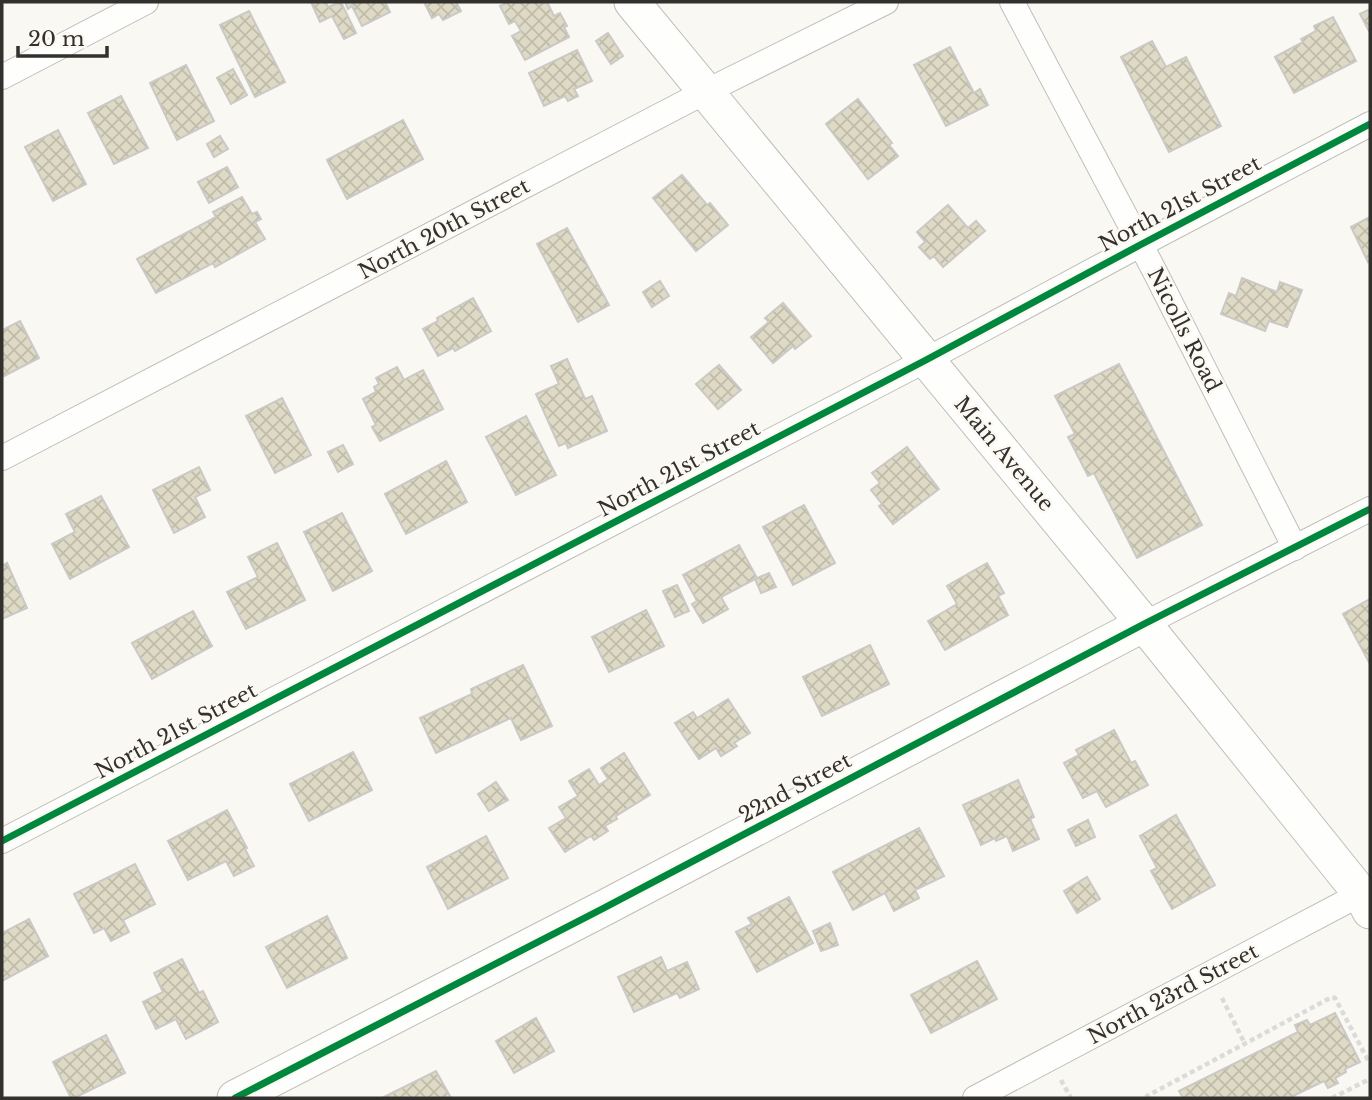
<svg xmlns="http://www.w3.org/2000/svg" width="1372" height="1100" font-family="'Libre Baskerville',serif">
  <defs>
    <pattern id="building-cross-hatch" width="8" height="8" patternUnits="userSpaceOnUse" patternTransform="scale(1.75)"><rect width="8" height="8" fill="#dfdac5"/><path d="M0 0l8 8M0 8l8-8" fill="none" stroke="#c0bcaa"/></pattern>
  </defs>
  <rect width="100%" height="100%" fill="#f9f8f3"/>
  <!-- building -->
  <g fill="url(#building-cross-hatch)" stroke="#cac9c6" stroke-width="2">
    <polygon points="311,2 326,2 328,7 341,2 356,33 344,39 332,16 320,22"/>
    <polygon points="345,2 385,2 390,12 362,26 352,6 348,9"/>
    <polygon points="424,2 456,2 461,11 443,20 439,14 432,18"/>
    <polygon points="508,2 547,2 554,16 560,13 567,26 564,27 569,37 525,60 512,36 521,31 515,21 509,24 500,6"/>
    <polygon points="1370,9 1370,33 1360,14"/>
    <polygon points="249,11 285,82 255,97 220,25"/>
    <polygon points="1333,17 1356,61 1294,93 1275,57 1303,42 1301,39 1316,31 1314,26"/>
    <polygon points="608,33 623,56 611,64 596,41"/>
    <polygon points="1152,41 1166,67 1186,57 1221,126 1169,152 1121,57"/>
    <polygon points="950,47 974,93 980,89 988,105 946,126 914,65"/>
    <polygon points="577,50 592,81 574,89 578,96 568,101 565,96 544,106 529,73"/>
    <polygon points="186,65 214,121 177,140 150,83"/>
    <polygon points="233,69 247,95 231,104 217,78"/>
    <polygon points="121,96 148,148 114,164 88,113"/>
    <polygon points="858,99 892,143 889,145 898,156 868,179 826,124"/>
    <polygon points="403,120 423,159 347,199 327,160"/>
    <polygon points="58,130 86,184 53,201 25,147"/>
    <polygon points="220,136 228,149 214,157 207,144"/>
    <polygon points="227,167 238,187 209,203 198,182"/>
    <polygon points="682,175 707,205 710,203 728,225 696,251 653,198"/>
    <polygon points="242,197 252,214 257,212 261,219 255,222 265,239 215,267 213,263 156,293 137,259 216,217 213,212"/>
    <polygon points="948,205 968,228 976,221 985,231 943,267 934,256 930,259 919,247 925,242 917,232"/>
    <polygon points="1370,217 1370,260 1368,262 1351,227"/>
    <polygon points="567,228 609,305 578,322 537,244"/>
    <polygon points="1242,278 1277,292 1280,282 1302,290 1287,327 1269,321 1265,331 1221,314 1229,293 1236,296"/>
    <polygon points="660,281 669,296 652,307 643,292"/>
    <polygon points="473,298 491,331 455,351 453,348 438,356 423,329 438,321 437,318"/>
    <polygon points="783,303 811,336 795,349 793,346 773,363 751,337 769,322 765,318"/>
    <polygon points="20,321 39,358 2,377 2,330"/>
    <polygon points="567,359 585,399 592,396 607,431 568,448 566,443 559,446 536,394 559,384 551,366"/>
    <polygon points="1119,364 1202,525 1137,558 1094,473 1088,476 1068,437 1075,434 1055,396"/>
    <polygon points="719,365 741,390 718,409 696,384"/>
    <polygon points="397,367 404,380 423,370 443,409 380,441 372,427 376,425 363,399 376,392 374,387 379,384 376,378"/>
    <polygon points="282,398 311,455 275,473 246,416"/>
    <polygon points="526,416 556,475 516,495 486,437"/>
    <polygon points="343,445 353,464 338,472 328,452"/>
    <polygon points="907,447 939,489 893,524 879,506 882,504 871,490 880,483 872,473"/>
    <polygon points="446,461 467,502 406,534 385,494"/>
    <polygon points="199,467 210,490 195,497 205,517 174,533 153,490"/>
    <polygon points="101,496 129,547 70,579 52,544 75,532 66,514"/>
    <polygon points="804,505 835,563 793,585 763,527"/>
    <polygon points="342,513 372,571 333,591 304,532"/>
    <polygon points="277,543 305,600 246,629 227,592 258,577 248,557"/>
    <polygon points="739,545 757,578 721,597 728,609 703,623 692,604 697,601 683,575"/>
    <polygon points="7,563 27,608 2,619 2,566"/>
    <polygon points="987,563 1004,593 998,596 1008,615 945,650 928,621 957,604 947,586"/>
    <polygon points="769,573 776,587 761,593 755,579"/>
    <polygon points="677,585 689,611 675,617 663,591"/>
    <polygon points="1370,599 1370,664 1343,614"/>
    <polygon points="646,610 664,646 609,672 592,637"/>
    <polygon points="193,611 212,646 152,679 132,643"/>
    <polygon points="870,645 889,684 822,716 803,677"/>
    <polygon points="523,665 552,726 521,740 511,718 436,753 420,718 472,694 471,689"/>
    <polygon points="728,699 750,733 734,743 737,746 721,756 716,748 699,759 675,723 693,712 697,718"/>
    <polygon points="1114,730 1131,763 1135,761 1148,785 1106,807 1097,791 1083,798 1064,763 1079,755 1076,750"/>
    <polygon points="353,752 372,790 309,821 290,784"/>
    <polygon points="624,753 650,795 616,816 617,819 605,826 608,831 594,840 591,836 565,852 549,828 566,818 559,807 578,796 569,781 589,769 599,785 608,779 601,768"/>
    <polygon points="1018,780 1034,817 1030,819 1039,839 1013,851 1007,836 996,841 995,838 981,845 963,805"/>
    <polygon points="496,782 508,800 489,811 478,794"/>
    <polygon points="227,810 247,848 245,849 254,866 234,876 226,861 188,880 168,841"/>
    <polygon points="1176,815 1215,885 1172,909 1151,871 1157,868 1140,836"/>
    <polygon points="1088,820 1095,837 1076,846 1068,830"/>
    <polygon points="919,828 944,876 915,890 919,898 894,911 885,893 853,910 833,872"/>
    <polygon points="486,836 508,878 448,909 427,867"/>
    <polygon points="135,864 155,904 123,920 129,932 111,941 104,928 94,933 74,894"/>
    <polygon points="1087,877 1100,899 1077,913 1064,891"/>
    <polygon points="789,897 813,943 757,972 736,932 752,924 748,918"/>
    <polygon points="327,916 347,958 287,988 266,947"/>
    <polygon points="29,919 48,956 2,981 2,933"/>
    <polygon points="830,923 838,945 821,951 813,931"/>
    <polygon points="661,957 667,971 687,962 699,989 680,998 677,993 634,1012 618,977"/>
    <polygon points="182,959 199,993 203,991 218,1022 186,1039 176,1019 156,1029 143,1002 163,992 154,973"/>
    <polygon points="977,961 997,999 931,1033 911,995"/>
    <polygon points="1335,1013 1360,1062 1345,1069 1346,1072 1335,1078 1338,1083 1328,1088 1324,1081 1293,1096 1294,1098 1183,1098 1179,1091 1298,1032 1295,1025 1307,1020 1310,1025"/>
    <polygon points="536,1018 554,1051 514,1073 496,1041"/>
    <polygon points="106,1035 125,1073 74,1098 71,1098 53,1062"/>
    <polygon points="436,1071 451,1098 382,1098"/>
  </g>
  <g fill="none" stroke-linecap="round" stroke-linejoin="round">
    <!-- street casing -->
    <g stroke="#bebeba" stroke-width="26">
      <g id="street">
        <polyline points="1012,2 1154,270 1295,548"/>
        <polyline points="2,77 146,2"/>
        <polyline points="2,458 705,92 886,2"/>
        <polyline points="1144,624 1370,509"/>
        <polyline points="2,841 926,360 1140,245 1370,124"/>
        <polyline points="975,1098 1370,889"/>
      </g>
    </g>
    <!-- secondary casing -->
    <g stroke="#bebeba" stroke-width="37">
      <g id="secondary">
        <polyline points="632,2 1144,624 1361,894 1370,911"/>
        <polyline points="235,1098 602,909 1144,624"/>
      </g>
    </g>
    <!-- path -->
    <g stroke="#dbdbda" stroke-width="4.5" stroke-dasharray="5 3.5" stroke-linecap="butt">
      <polyline points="1222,998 1245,1044"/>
      <polyline points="1061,1080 1071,1098"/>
      <polyline points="1148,1098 1147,1096 1332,997 1335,998 1370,1064"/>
      <polyline points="1332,1098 1370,1079"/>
    </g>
    <!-- street -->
    <use href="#street" stroke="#fefefd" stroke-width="24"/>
    <!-- secondary -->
    <use href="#secondary" stroke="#fefefd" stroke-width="35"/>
    <!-- cycleway casing -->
    <g stroke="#fbf9f1" stroke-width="11">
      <g id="cycleway">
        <polyline points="2,841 926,360 1140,245 1370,124"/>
        <polyline points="235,1098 602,909 1144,624 1370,509"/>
      </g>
    </g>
    <!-- cycleway -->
    <use href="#cycleway" stroke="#00873e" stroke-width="7"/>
  </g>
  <g text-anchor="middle" stroke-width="5" stroke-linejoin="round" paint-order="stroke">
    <!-- street labels -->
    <g font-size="21" fill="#32312e" stroke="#fbf9f1">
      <text transform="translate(1180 204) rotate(-28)" y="7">North 21st Street</text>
      <text transform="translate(444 229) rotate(-28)" y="7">North 20th Street</text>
      <text transform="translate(1184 330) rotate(63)" y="7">Nicolls Road</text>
      <text transform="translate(1004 454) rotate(50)" y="7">Main Avenue</text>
      <text transform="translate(679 469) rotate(-28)" y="7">North 21st Street</text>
      <text transform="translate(176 731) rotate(-28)" y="7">North 21st Street</text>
      <text transform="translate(795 788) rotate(-28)" y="7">22nd Street</text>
      <text transform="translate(1173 994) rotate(-28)" y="7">North 23rd Street</text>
    </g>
  </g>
  <!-- border -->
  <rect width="1372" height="1100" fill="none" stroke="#32312e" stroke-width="7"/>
  <!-- scale -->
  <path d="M18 46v10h89v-10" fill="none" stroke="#32312e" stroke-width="3.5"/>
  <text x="28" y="46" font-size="21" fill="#32312e" stroke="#fbf9f1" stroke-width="5" paint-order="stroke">20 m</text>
</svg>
